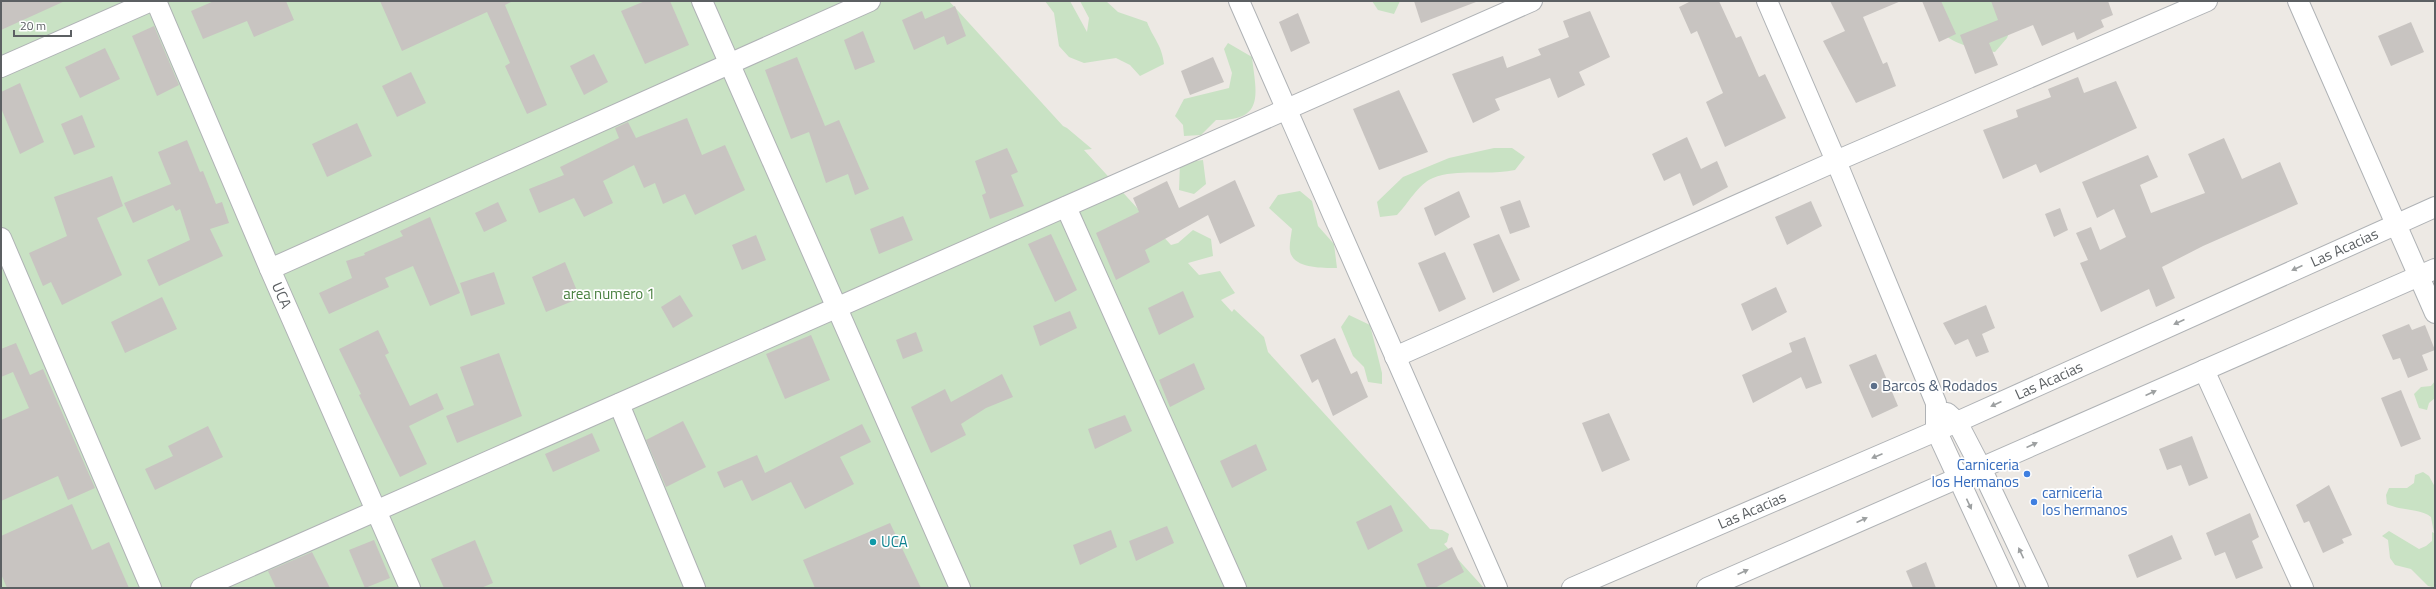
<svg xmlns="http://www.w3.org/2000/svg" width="2436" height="589" font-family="'Titillium Web',sans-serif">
  <rect width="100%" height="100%" fill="#ede9e4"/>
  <!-- green -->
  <g fill="#c9e2c4">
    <polygon points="1,1 949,1 1063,126 1067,128 1092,149 1084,150 1171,245 1178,243 1193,230 1211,239 1213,256 1188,263 1199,275 1220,271 1235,293 1221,300 1232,312 1234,309 1264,337 1268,352 1430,529 1442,530 1449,534 1447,542 1444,544 1484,588 1,588"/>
    <path d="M1045,1H1070L1087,32L1089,18L1080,1H1106L1118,12L1147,22C1153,38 1162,45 1164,64L1140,76L1130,65L1116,58L1084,63L1069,57L1059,46L1054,13Z"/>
    <polygon points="1372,1 1400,1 1394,14 1378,10"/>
    <path d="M1930,1H2021L2007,38L1995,52C1976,49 1951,45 1938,28C1933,22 1932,9 1930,1Z"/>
    <path d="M1228,43L1252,57C1256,93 1266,121 1216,120L1201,135L1184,136L1183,125L1175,116L1184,99L1229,88L1232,73L1224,49Z"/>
    <path d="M1494,148H1512L1525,157L1515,170C1489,176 1457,168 1433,178C1418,184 1408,204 1397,215L1380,217L1377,202L1403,177L1449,158Z"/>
    <polygon points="1203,160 1206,184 1194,194 1179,190 1180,163"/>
    <path d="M1300,191L1312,201L1318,226L1334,244L1337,268C1324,268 1293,269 1290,251C1289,245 1291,236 1292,229L1269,208L1278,195Z"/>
    <polygon points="1349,315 1370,325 1382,373 1382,384 1368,382 1364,367 1353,356 1341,327"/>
    <polygon points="2435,381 2435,398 2429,403 2427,410 2419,408 2414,394 2421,387 2431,386"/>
    <path d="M2423,472L2429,476L2435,487V588L2428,586L2411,569L2395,565L2390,558L2388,540L2382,536L2389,531L2419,549L2426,546L2432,541V532L2434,533L2431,517C2420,508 2401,511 2387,504L2386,495L2389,488H2407L2414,483L2415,475Z"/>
  </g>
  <!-- building -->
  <g fill="#c8c4c1">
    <polygon points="1,1 65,1 1,30"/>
    <polygon points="214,1 286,1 294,20 254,37 247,21 203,39 191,11"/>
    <polygon points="380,1 513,1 505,5 547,105 527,114 505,66 510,63 487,12 402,51"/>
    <polygon points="645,1 670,1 689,45 645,64 621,11"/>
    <polygon points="1414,1 1476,1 1476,2 1421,23"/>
    <polygon points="1691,1 1719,1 1736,38 1741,36 1759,77 1765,74 1786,118 1725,147 1706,102 1723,93 1697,31 1691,34 1679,7"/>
    <polygon points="1830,1 1901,1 1863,17 1883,64 1887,62 1896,86 1856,103 1823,41 1845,31"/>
    <polygon points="1922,1 1941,1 1956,34 1939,42"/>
    <polygon points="1991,1 2108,1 2113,15 2101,20 2104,27 2077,40 2074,32 2042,46 2033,25 1989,43 1998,65 1975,74 1960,35 1998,20"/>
    <polygon points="955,6 966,36 947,45 944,36 914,50 902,20 922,11 925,19"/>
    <polygon points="1590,11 1610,57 1579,72 1585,85 1558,98 1550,78 1495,99 1500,110 1473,123 1452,74 1503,56 1507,68 1541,55 1538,49 1569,37 1563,21"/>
    <polygon points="1298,13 1310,43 1291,52 1279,22"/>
    <polygon points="2411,22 2424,52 2391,66 2378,36"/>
    <polygon points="154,26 179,85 157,96 132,36"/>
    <polygon points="863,31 875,62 855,70 844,40"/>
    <polygon points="105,48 120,79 80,98 65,67"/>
    <polygon points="594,54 608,82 584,95 570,66"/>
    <polygon points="797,57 825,126 839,120 869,189 855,195 848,174 826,183 809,132 791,139 765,70"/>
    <polygon points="1213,57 1224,82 1190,95 1181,71"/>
    <polygon points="411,72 426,103 397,117 382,86"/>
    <polygon points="2078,77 2084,93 2116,81 2137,128 2040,173 2036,164 2003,179 1983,130 2018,117 2016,110 2051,97 2048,89"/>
    <polygon points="20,83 44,142 20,154 1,108 1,92"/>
    <polygon points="1399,90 1428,152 1379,170 1353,109"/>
    <polygon points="82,115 95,147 74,155 61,124"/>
    <polygon points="687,118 702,155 725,145 745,190 695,215 685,194 663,204 655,183 644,188 634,165 603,181 613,203 584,217 574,198 539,213 529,189 564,175 560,167 619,138 615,128 628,122 636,138"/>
    <polygon points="357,123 372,156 327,177 312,144"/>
    <polygon points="1687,137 1701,169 1717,161 1728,187 1693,206 1680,173 1664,181 1652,154"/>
    <polygon points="2224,138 2242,179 2280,162 2298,204 2203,246 2162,267 2175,298 2156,307 2149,289 2101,312 2080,263 2088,260 2076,233 2091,227 2100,250 2126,237 2114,209 2097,218 2082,182 2148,155 2158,177 2140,185 2151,213 2205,193 2188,154"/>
    <polygon points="187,140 200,172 203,171 216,204 222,202 229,223 210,229 223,256 159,286 147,260 190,240 180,209 176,211 173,205 133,223 124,203 171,184 158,152"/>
    <polygon points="1007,148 1018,172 1011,175 1024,206 990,219 982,195 986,193 975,161"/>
    <polygon points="112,176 123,206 97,218 122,275 62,305 51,282 43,286 29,253 67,236 54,197"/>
    <polygon points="1235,180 1255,226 1220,244 1208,215 1145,250 1150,262 1116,280 1096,233 1139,212 1133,198 1167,181 1179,208"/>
    <polygon points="1459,191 1470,217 1435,236 1424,208"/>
    <polygon points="1520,200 1530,227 1510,234 1500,207"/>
    <polygon points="1811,201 1822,226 1787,245 1775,217"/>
    <polygon points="498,202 507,221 484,232 475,213"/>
    <polygon points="2060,208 2068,230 2054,237 2045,214"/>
    <polygon points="903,216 913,240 879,254 870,229"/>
    <polygon points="430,217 460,293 430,306 413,266 385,278 389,287 329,314 319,293 352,278 346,261 365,255 364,253 403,236 400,231"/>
    <polygon points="1051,234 1077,290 1055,302 1028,244"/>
    <polygon points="1499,234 1520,280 1493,293 1473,244"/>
    <polygon points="756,235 766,260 742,270 732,245"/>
    <polygon points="1445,252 1466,299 1439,312 1418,263"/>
    <polygon points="565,262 580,298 546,312 532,277"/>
    <polygon points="494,272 505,304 471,316 460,283"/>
    <polygon points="1776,287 1787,312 1752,331 1741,304"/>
    <polygon points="1183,291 1194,317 1159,335 1148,308"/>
    <polygon points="680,295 693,316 673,328 661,307"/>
    <polygon points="162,297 177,329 125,353 111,322"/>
    <polygon points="1986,305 1995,328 1982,334 1989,352 1976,357 1968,339 1955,345 1943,323"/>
    <polygon points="1070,311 1077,328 1040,346 1033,326"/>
    <polygon points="2409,324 2412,330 2425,325 2435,350 2422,355 2428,370 2408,378 2400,358 2393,360 2382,335"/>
    <polygon points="378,330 389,353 385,355 410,406 437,393 444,409 409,426 427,464 400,477 359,395 361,394 339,349"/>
    <polygon points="916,332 923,351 903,359 896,340"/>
    <polygon points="811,335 830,380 785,399 766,354"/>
    <polygon points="1805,337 1822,383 1806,389 1801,377 1753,403 1742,375 1792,352 1789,343"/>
    <polygon points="1335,338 1351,374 1357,371 1368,397 1333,416 1318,379 1312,383 1300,355"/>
    <polygon points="16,343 30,375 43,369 95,488 68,500 58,476 1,501 1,420 29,408 13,372 1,377 1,349"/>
    <polygon points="499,353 522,416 457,443 446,416 474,405 460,367"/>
    <polygon points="1876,354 1898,406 1872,418 1849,365"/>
    <polygon points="1194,363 1205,389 1170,407 1159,380"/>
    <polygon points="1002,374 1013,397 986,408 961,424 966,435 931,453 911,407 945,389 951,402"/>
    <polygon points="2401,390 2421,439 2401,447 2381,398"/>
    <polygon points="1609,413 1630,460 1602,472 1582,423"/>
    <polygon points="1125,415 1132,431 1095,449 1088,429"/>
    <polygon points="683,421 706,467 666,487 646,440"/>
    <polygon points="862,424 871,442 840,457 854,484 805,509 791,482 752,501 742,480 724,488 717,472 757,455 765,473"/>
    <polygon points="208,426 223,457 155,490 145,469 173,456 168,446"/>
    <polygon points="592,433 600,451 553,472 545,454"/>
    <polygon points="2192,436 2208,478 2189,486 2181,465 2167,470 2159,449"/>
    <polygon points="1256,444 1267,470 1232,488 1220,461"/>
    <polygon points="2329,485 2352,535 2342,539 2344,543 2323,553 2309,521 2304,523 2296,505"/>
    <polygon points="72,504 92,550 109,542 129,588 7,588 1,574 1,536"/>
    <polygon points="1391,505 1403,531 1368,550 1356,522"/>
    <polygon points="2250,513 2259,537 2252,541 2263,568 2236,579 2225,552 2215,556 2206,533"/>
    <polygon points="890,523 921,588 815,588 803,560"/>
    <polygon points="1167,526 1174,543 1136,561 1129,541"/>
    <polygon points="1111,530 1117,547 1080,565 1073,545"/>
    <polygon points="2172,535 2182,559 2137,578 2128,555"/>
    <polygon points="374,540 390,578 365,588 349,550"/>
    <polygon points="475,540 493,583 481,588 444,588 431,559"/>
    <polygon points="1452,547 1464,572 1435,588 1427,588 1417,564"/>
    <polygon points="312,552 330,588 276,588 268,571"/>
    <polygon points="1926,562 1936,588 1913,588 1906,571"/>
  </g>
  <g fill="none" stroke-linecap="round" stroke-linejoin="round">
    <!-- street casing -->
    <g stroke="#afb2b5" stroke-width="22">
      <g id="street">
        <path id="s1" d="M156,1L270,269L410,588"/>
        <polyline points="702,1 960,588"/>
        <polyline points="1239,1 1497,588"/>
        <polyline points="1767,1 1836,161 1936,403 1936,430 2009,588"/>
        <polyline points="2298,1 2435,313"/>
        <polyline points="1,67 151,1"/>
        <polyline points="1066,207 1236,588"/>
        <polyline points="1,238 151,588"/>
        <polyline points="270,269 870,1"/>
        <polyline points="1395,357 1836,161 2207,1"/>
        <polyline points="2204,370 2303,588"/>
        <polyline points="619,404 695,588"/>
        <polyline points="1947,413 1957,422 1981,468 2038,588"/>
        <polyline points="201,588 1532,1"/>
        <path id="s2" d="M1572,588L1957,422L2435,207"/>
        <polyline points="1707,588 2435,269"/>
      </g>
    </g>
    <!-- street -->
    <use href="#street" stroke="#fff" stroke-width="20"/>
  </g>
  <!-- one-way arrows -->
  <defs><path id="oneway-solid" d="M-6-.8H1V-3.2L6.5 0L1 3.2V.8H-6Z"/></defs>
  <g fill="#9da0a1">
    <use href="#oneway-solid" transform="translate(2297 268) rotate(156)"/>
    <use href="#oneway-solid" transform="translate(2179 322) rotate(156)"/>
    <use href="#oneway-solid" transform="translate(2151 393) rotate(-24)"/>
    <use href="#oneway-solid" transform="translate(1996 404) rotate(156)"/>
    <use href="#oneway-solid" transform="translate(2032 445) rotate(-24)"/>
    <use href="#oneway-solid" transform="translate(1877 456) rotate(157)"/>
    <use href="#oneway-solid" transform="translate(1969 504) rotate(65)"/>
    <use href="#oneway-solid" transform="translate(1862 520) rotate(-24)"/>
    <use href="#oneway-solid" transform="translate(2021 553) rotate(-115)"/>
    <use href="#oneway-solid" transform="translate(1743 572) rotate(-24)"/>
  </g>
  <!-- markers -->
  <circle fill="#5c6f8a" stroke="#fff" stroke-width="1.5" cx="1874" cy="386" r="4"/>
  <g fill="#3f7fe0" stroke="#fff" stroke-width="1.5">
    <circle cx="2027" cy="474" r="4"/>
    <circle cx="2034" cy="502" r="4"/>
  </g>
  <circle fill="#0f9aa8" stroke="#fff" stroke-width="1.5" cx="873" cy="542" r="4"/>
  <g text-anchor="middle" stroke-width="3.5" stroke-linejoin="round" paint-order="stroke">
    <!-- street labels -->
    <g font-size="15" fill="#5c6063" stroke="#fff">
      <text dy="5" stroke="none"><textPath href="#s2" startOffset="844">Las Acacias</textPath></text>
      <text dy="5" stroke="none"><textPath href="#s1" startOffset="320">UCA</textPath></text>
      <text dy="5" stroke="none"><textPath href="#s2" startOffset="520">Las Acacias</textPath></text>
      <text dy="5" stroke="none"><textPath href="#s2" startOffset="196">Las Acacias</textPath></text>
    </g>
    <!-- park labels -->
    <g font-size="15" fill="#487f3f" stroke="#fff">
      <text x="609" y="299">area numero 1</text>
    </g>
    <!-- service labels -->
    <g font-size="15" fill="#4e5e75" stroke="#fff" text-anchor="start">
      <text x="1882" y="391">Barcos &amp; Rodados</text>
    </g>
    <!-- shop labels -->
    <g font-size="15" fill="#366cbe" stroke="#fff" text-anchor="end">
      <text x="2019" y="470">Carniceria<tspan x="2019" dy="17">los Hermanos</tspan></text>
      <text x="2042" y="498" text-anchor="start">carniceria<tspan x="2042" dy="17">los hermanos</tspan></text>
    </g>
    <!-- culture labels -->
    <g font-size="15" fill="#0d838f" stroke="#fff" text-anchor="start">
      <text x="881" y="547">UCA</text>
    </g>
  </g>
  <!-- border -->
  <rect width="2436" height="589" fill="none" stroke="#5c6063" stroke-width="4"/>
  <!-- scale -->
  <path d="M14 30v6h57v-6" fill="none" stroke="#5c6063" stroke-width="2"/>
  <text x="20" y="30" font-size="12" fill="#5c6063" stroke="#ffffff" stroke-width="3" paint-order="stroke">20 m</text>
</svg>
